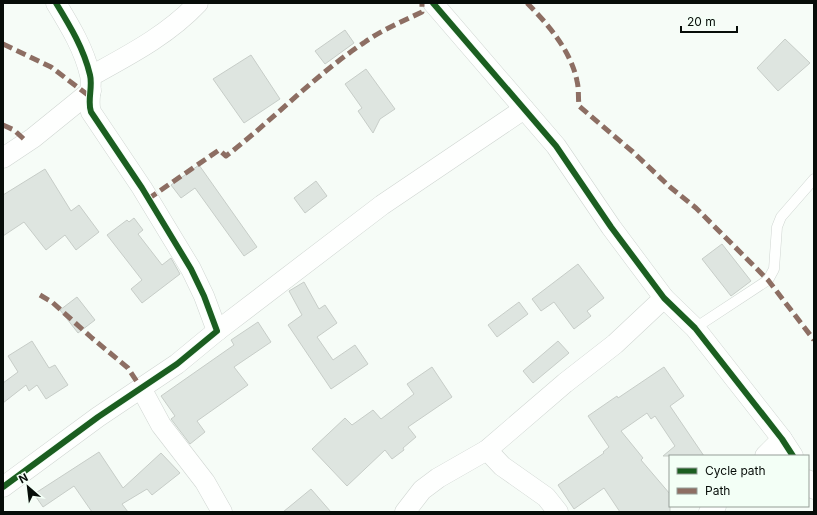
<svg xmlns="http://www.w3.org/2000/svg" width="817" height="515" font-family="Inter,sans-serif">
  <rect width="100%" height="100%" fill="#f6fcf7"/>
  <!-- building -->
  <g fill="#dee5e0" stroke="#c7cdc8">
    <polygon points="345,30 354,43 325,64 315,51"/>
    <polygon points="785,39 810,63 778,91 757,68"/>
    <polygon points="251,55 280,99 244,123 213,79"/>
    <polygon points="366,69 395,109 380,119 373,133 358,111 362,108 345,84"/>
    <polygon points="199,165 257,247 244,256 195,188 181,198 171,185"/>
    <polygon points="45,169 71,211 79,205 99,232 76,250 65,235 46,250 24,222 3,236 3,195"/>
    <polygon points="316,181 327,196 305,213 294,198"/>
    <polygon points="134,218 143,230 138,234 162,265 171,258 180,274 142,303 131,289 142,280 107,235 127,220 129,222"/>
    <polygon points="722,244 751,281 731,296 702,259"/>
    <polygon points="578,264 604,298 587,311 591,316 574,329 554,302 541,311 532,299"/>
    <polygon points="304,282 319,309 325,305 337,323 317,337 333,360 355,345 368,364 331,389 288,325 302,315 289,291"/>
    <polygon points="77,297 95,320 78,333 60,310"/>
    <polygon points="519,302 528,314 497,337 488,325"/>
    <polygon points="258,322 271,342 234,367 248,385 197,421 205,432 190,444 171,419 175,416 161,396 234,345 231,340"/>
    <polygon points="32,341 49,368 55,365 68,385 46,399 37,385 29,391 26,385 3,403 3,383 18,372 8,356"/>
    <polygon points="558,341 569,353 533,383 523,371"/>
    <polygon points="432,367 452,397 408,427 416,437 403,448 404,450 392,459 385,450 347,486 312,449 345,418 352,425 373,410 381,419 414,394 407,384"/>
    <polygon points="664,367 684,396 670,406 704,456 663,456 675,446 655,416 651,419 647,413 621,431 643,458 641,460 670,494 670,512 620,512 604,488 574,509 558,485 604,453 603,452 609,447 588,416 617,396 618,398"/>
    <polygon points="99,452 123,488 161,453 180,473 152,495 147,489 122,504 128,512 92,512 74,486 43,507 34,494"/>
    <polygon points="311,489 331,512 283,512"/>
  </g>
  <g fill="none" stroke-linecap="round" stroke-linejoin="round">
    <!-- service casing -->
    <g stroke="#d0d6d2" stroke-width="11">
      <polyline id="service" points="695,328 768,280 774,269 777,227 781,217 814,179"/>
    </g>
    <!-- minor casing -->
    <g stroke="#d0d6d2" stroke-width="21">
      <g id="minor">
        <polyline points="433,3 556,146 611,227 664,298 695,328 782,439 793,456"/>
        <path d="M91,76C129,55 168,35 198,3"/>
        <polyline points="3,158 33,138 91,91"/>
        <polyline points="217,331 382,205 524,109"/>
        <polyline points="141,388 161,425 205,482 222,512"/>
        <polyline points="487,450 502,466 546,497 558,512"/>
        <polyline points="765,456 782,439"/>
        <polyline points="808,480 814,489"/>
        <path d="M3,487L98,417L177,364L217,331L204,296L191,269L142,188L91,112C87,101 93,87 90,75C84,49 70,26 56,3"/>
        <polyline points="405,512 422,490 438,478 487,450 565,383 615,344 664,298"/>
        <polyline points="709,512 716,506"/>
      </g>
    </g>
    <!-- service -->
    <use href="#service" stroke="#fefffe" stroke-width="10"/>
    <!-- minor -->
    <use href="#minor" stroke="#fefffe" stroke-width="20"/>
    <!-- quiet -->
    <g stroke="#8d6e63" stroke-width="5" stroke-dasharray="10 5" stroke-linecap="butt">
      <path d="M527,3C548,24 571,51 577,81C579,89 578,97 579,106L633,152L670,187L696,208L768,280L814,340"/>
      <polyline points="3,44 51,67 88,95"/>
      <polyline points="3,125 14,130 27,142"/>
      <path d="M148,199L219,150L226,156C273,120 315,75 365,42C382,30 403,21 422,12V3"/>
      <polyline points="40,295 52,302 92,338 128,368 141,388"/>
    </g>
    <!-- cycleway casing -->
    <g stroke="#f3fff6" stroke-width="8">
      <g id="cycleway">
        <polyline points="433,3 556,146 611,227 664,298 695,328 782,439 793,456"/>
        <path d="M3,487L98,417L177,364L217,331L204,296L191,269L142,188L91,112C87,101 93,87 90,75C84,49 70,26 56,3"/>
      </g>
    </g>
    <!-- cycleway -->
    <use href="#cycleway" stroke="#1b5e20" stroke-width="6"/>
  </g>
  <!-- border -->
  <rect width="817" height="515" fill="none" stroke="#070d09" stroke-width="8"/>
  <!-- legend -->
  <rect x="669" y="455" width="140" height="52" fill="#f3fff6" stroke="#959e97"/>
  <rect x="677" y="468" width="20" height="6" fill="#1b5e20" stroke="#959e97"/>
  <text x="705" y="475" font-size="12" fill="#070d09">Cycle path</text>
  <rect x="677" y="488" width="20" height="6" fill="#8d6e63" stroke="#959e97"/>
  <text x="705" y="495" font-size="12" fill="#070d09">Path</text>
  <!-- north arrow -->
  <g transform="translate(28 487) rotate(332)" stroke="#f3fff6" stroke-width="3" paint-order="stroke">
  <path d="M0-3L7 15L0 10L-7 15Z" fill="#070d09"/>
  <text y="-6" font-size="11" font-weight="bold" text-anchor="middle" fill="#070d09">N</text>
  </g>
  <!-- scale -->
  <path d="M681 26v6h56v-6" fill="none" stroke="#070d09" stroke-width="2"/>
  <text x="687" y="26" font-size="12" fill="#070d09" stroke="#f3fff6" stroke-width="3" paint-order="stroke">20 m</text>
</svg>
